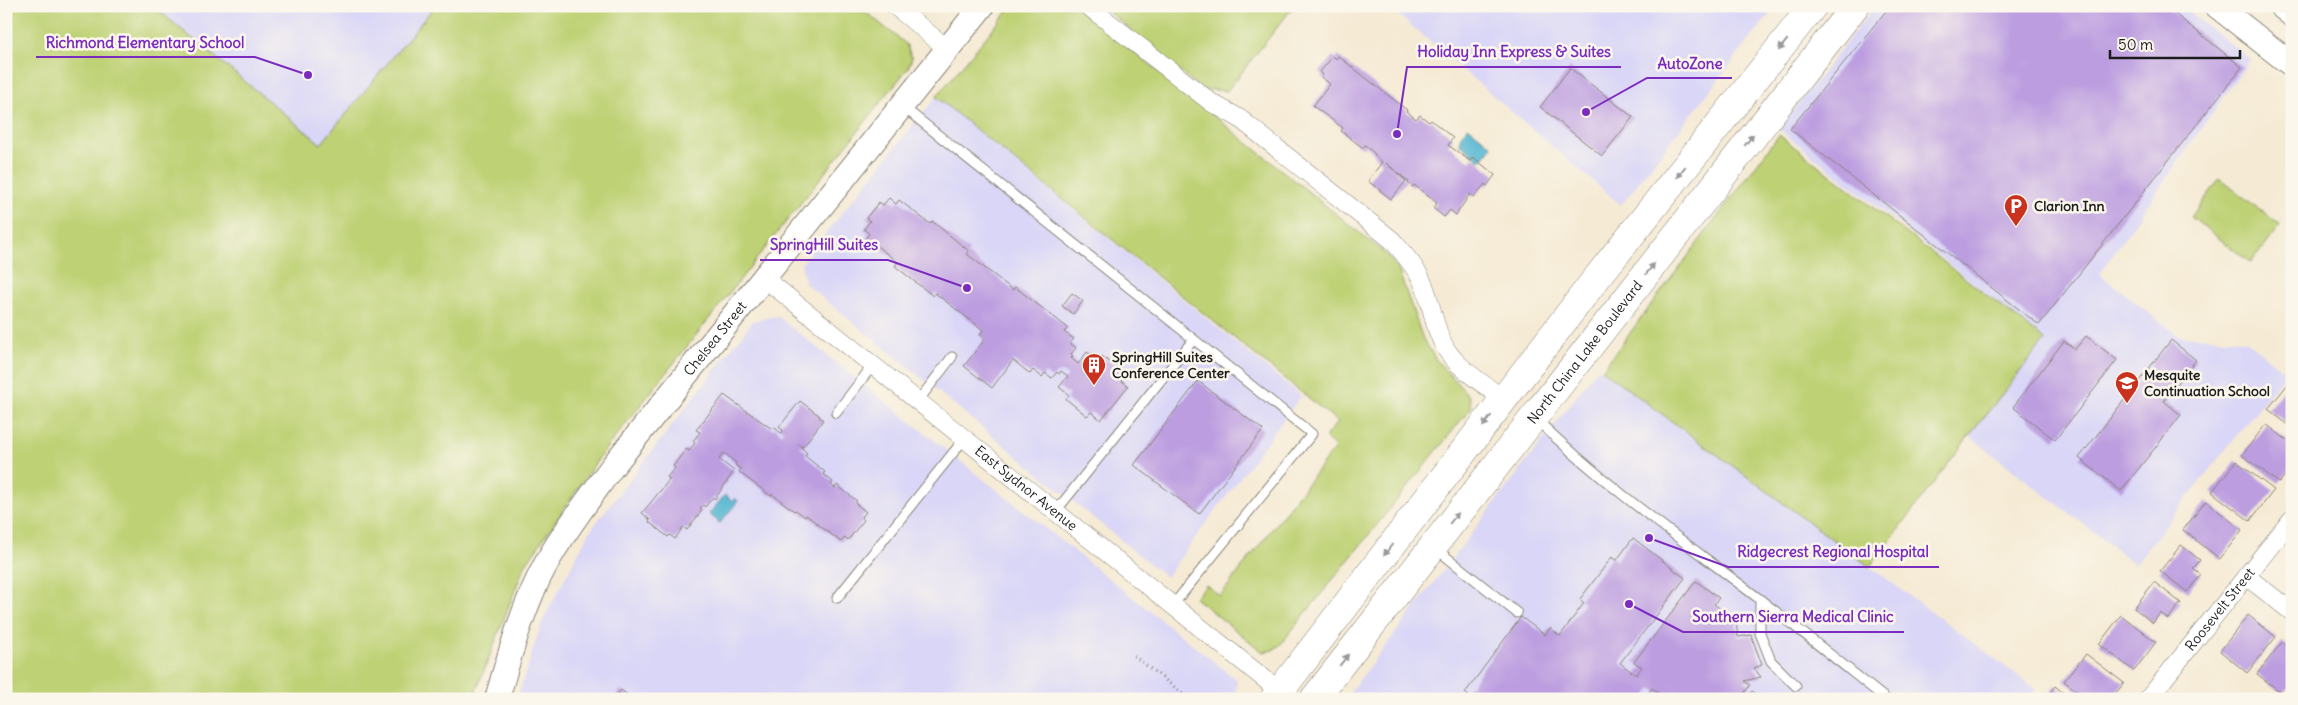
<svg xmlns="http://www.w3.org/2000/svg" width="2298" height="705" font-family="Delius,sans-serif">
  <rect width="100%" height="100%" fill="#fbf7ec"/>
  <filter id="ink" filterUnits="userSpaceOnUse"><feTurbulence type="fractalNoise" baseFrequency=".02" numOctaves="2"/><feDisplacementMap in="SourceGraphic" scale="10" xChannelSelector="R" yChannelSelector="G"/><feConvolveMatrix kernelMatrix="1 2 1 2 8 2 1 2 1" color-interpolation-filters="sRGB"/></filter>
  <filter id="wash" filterUnits="userSpaceOnUse"><feTurbulence type="fractalNoise" baseFrequency=".0096" numOctaves="4" result="noise"/><feDisplacementMap in="SourceGraphic" scale="20" xChannelSelector="R" yChannelSelector="G"/><feGaussianBlur stdDeviation="1.12" result="paint"/><feColorMatrix in="noise" values="0 0 0 0 0 0 0 0 0 0 0 0 0 0 0 0 0 1.4 0 .05"/><feComposite in="paint" operator="in"/></filter>
  <g filter="url(#wash)">
    <rect width="100%" height="100%" fill="#f5ead4"/>
    <!-- built -->
    <g fill="#d9d6f7">
      <polygon points="154,6 435,6 321,144"/>
      <polygon points="1388,6 1776,6 1621,205"/>
      <polygon points="1875,6 2181,6 2250,59 2099,274 2179,336 2245,340 2286,373 2135,564 1969,436 2044,339 1779,129"/>
      <polygon points="936,97 1301,396 1166,577 806,284 801,264"/>
      <polygon points="777,316 1237,680 1235,699 517,699 542,622 590,531 753,321"/>
      <polygon points="1598,368 1869,566 2036,689 2029,699 1345,699"/>
    </g>
    <!-- green -->
    <g fill="#bed174" stroke="#6d7648">
      <polygon points="6,6 153,6 321,144 435,6 858,6 906,44 912,58 908,68 601,455 524,567 473,699 6,699"/>
      <polygon points="1012,6 1077,6 1386,254 1398,269 1423,339 1437,361 1469,396 1471,408 1280,645 1273,650 1263,652 1195,598 1206,585 1220,596 1335,448 1325,437 1338,422 936,97"/>
      <polygon points="1102,6 1294,6 1227,91 1201,89"/>
      <polygon points="1779,135 2045,340 1969,436 1870,567 1602,370"/>
      <polygon points="2220,179 2280,225 2251,263 2191,217"/>
    </g>
    <!-- water -->
    <g fill="#52b6d1" stroke="#376976">
      <polygon points="1468,127 1492,146 1481,161 1460,144 1460,137"/>
      <polygon points="725,495 732,501 735,498 738,501 720,523 709,514"/>
    </g>
    <g id="blocks">
      <!-- building -->
      <g fill="#bc9de0">
        <polygon points="1890,6 2165,6 2242,67 2039,325 1790,129"/>
        <polygon points="1333,56 1336,59 1338,56 1407,110 1406,111 1416,119 1420,115 1429,122 1431,120 1453,138 1448,145 1470,161 1473,157 1495,175 1487,186 1485,184 1474,197 1470,194 1456,215 1450,210 1444,217 1433,208 1437,203 1414,185 1412,187 1408,183 1409,182 1386,163 1406,181 1391,199 1368,181 1382,162 1374,155 1375,154 1365,145 1363,148 1341,131 1343,128 1313,106 1330,84 1321,77 1323,75 1320,72"/>
        <polygon points="1570,68 1633,117 1602,156 1540,107"/>
        <polygon points="889,198 896,204 899,200 930,224 932,221 969,251 967,254 1013,290 1015,287 1068,328 1064,332 1074,339 1070,343 1076,348 1071,354 1073,356 1071,358 1078,364 1087,352 1098,361 1102,356 1125,374 1121,380 1128,386 1101,420 1091,412 1087,416 1066,399 1069,395 1059,387 1068,376 1061,371 1059,374 1057,372 1052,378 1045,373 1042,377 1033,370 1030,374 1013,360 992,388 964,366 985,339 980,335 983,330 935,293 933,296 895,266 898,262 866,238 869,234 864,229 870,221 866,218 879,202 883,205"/>
        <polygon points="1072,293 1083,301 1073,314 1062,306"/>
        <polygon points="2086,336 2117,360 2055,440 2013,407 2064,341 2075,349"/>
        <polygon points="2171,340 2196,360 2164,401 2181,415 2121,491 2079,458"/>
        <polygon points="1198,381 1263,430 1199,514 1134,465"/>
        <polygon points="2288,384 2292,388 2292,428 2268,409"/>
        <polygon points="724,395 772,429 775,428 782,434 783,430 779,427 800,401 820,416 819,417 823,420 803,447 798,444 807,453 805,456 825,472 823,474 833,482 831,485 835,488 837,485 857,501 855,503 866,512 861,518 864,520 848,540 845,537 841,542 806,515 805,517 796,510 794,511 772,494 771,496 739,472 741,469 735,465 736,463 724,453 719,459 734,471 715,499 713,497 705,507 703,505 700,508 702,510 687,530 683,527 675,539 670,535 668,537 649,522 650,520 642,513 670,479 667,477 675,468 673,466 686,449 689,451 695,443 693,441 700,432 696,430"/>
        <polygon points="2266,424 2292,444 2292,467 2279,483 2242,455"/>
        <polygon points="2236,461 2274,490 2250,521 2212,492"/>
        <polygon points="2206,501 2242,530 2220,559 2183,530"/>
        <polygon points="1633,538 1685,578 1620,663 1636,675 1642,667 1634,662 1696,581 1719,598 1714,604 1736,621 1738,637 1751,635 1762,665 1754,668 1761,677 1744,681 1750,685 1740,699 1666,699 1652,688 1644,699 1472,699 1465,693 1521,617 1545,635 1550,628 1560,636 1584,603 1580,599 1612,557 1616,561"/>
        <polygon points="2181,545 2200,560 2193,569 2201,575 2187,592 2160,571"/>
        <polygon points="2154,582 2181,603 2168,619 2160,613 2153,623 2134,608"/>
        <polygon points="2121,615 2156,642 2134,671 2099,644"/>
        <polygon points="2248,615 2276,637 2247,673 2220,651"/>
        <polygon points="2282,642 2292,649 2292,683 2283,694 2257,674"/>
        <polygon points="2086,654 2124,683 2111,699 2087,699 2064,681"/>
        <polygon points="2055,686 2071,699 2045,699"/>
        <polygon points="621,690 633,699 614,699"/>
        <polygon points="1752,691 1763,699 1746,699"/>
      </g>
    </g>
  </g>
  <g filter="url(#ink)">
    <use href="#blocks" fill-opacity="0" stroke="#888378" stroke-width="1"/>
    <g fill="none" stroke-linecap="round" stroke-linejoin="round">
      <!-- lane casing -->
      <g stroke="#888378" stroke-width="11">
        <g id="lane">
          <polyline points="902,106 1312,434 1173,605"/>
          <polyline points="918,401 952,357"/>
          <polyline points="836,413 873,365"/>
          <path d="M1537,420C1599,480 1668,530 1737,582C1788,620 1837,660 1886,699"/>
          <polyline points="1056,511 1193,340"/>
          <polyline points="1435,548 1517,613"/>
          <polyline points="837,598 965,438"/>
          <polyline points="1760,599 1760,633 1771,661 1796,686"/>
        </g>
      </g>
      <!-- street casing -->
      <g stroke="#888378" stroke-width="19">
        <g id="street">
          <polyline points="895,6 949,50"/>
          <path d="M1088,6L1212,103L1239,118L1392,240C1403,253 1416,267 1423,283C1433,305 1433,328 1446,349C1459,370 1485,384 1504,400"/>
          <path id="s1" d="M764,278L1287,697"/>
          <polyline points="2246,576 2292,612"/>
          <path id="s2" d="M2148,699L2292,519"/>
        </g>
      </g>
      <!-- secondary casing -->
      <g stroke="#888378" stroke-width="26">
        <g id="secondary">
          <polyline points="2217,6 2292,65"/>
          <polyline points="2281,6 2292,15"/>
          <path id="s3" d="M497,699C510,653 524,603 547,562C566,528 590,498 612,467L982,6"/>
        </g>
      </g>
      <!-- primary casing -->
      <g stroke="#888378" stroke-width="29">
        <g id="primary">
          <polyline points="1274,699 1592,284 1813,6"/>
          <path id="s4" d="M1314,699L1855,6"/>
        </g>
      </g>
      <!-- path -->
      <polyline stroke="#888378" stroke-width="3" stroke-dasharray="1 4" stroke-linecap="butt" points="1134,656 1190,699"/>
      <!-- lane -->
      <use href="#lane" stroke="#fff" stroke-width="9"/>
      <!-- street -->
      <use href="#street" stroke="#fff" stroke-width="18"/>
      <!-- secondary -->
      <use href="#secondary" stroke="#fff" stroke-width="24"/>
      <!-- primary -->
      <use href="#primary" stroke="#fff" stroke-width="28"/>
    </g>
    <!-- one-way arrows -->
    <defs><path id="oneway-solid" d="M-6-.8H1V-3.2L6.5 0L1 3.2V.8H-6Z" transform="scale(1.25)"/></defs>
    <g fill="#999">
      <use href="#oneway-solid" transform="translate(1783 45) rotate(128)"/>
      <use href="#oneway-solid" transform="translate(1749 140) rotate(-52)"/>
      <use href="#oneway-solid" transform="translate(1681 172) rotate(128)"/>
      <use href="#oneway-solid" transform="translate(1650 269) rotate(-52)"/>
      <use href="#oneway-solid" transform="translate(1487 421) rotate(127)"/>
      <use href="#oneway-solid" transform="translate(1454 518) rotate(-51)"/>
      <use href="#oneway-solid" transform="translate(1388 550) rotate(127)"/>
      <use href="#oneway-solid" transform="translate(1344 660) rotate(-52)"/>
    </g>
  </g>
  <!-- icons -->
  <defs>
    <g id="parking-pin" transform="scale(1.25)"><path d="M0 17L-7.5 6A9.5 9.5 0 1 1 7.5 6Z" fill="#c8321e" stroke="#fbf7ec"/><path d="M-3.5-5.5H1a3.5 3.5 0 0 1 0 7H-1V5.5H-3.5ZM-1-3.4V-.6H.8a1.4 1.4 0 0 0 0-2.8Z" fill="#fff"/></g>
    <g id="building-pin" transform="scale(1.25)"><path d="M0 17L-7.5 6A9.5 9.5 0 1 1 7.5 6Z" fill="#c8321e" stroke="#fbf7ec"/><path d="M-4-6H4V6H1V3H-1V6H-4ZM-2.5-4.3h1.7v1.8h-1.7ZM.8-4.3h1.7v1.8H.8ZM-2.5-1h1.7V.8h-1.7ZM.8-1h1.7V.8H.8Z" fill="#fff"/></g>
    <g id="school-pin" transform="scale(1.25)"><path d="M0 17L-7.5 6A9.5 9.5 0 1 1 7.5 6Z" fill="#c8321e" stroke="#fbf7ec"/><path d="M0-5L7-2L0 1L-7-2ZM-4 1L0 2.5L4 1V4Q0 6-4 4Z" fill="#fff"/></g>
  </defs>
  <g fill-rule="evenodd">
    <use href="#parking-pin" x="2016" y="206"/>
    <use href="#building-pin" x="1094" y="365"/>
    <use href="#school-pin" x="2127" y="383"/>
  </g>
  <g text-anchor="middle" stroke-width="5" stroke-linejoin="round" paint-order="stroke">
    <!-- poi labels -->
    <g font-size="14" font-weight="bold" fill="#1c1c1c" stroke="#fbf7ec" text-anchor="start">
      <text x="2034" y="211">Clarion Inn</text>
      <text x="1112" y="362">SpringHill Suites<tspan x="1112" dy="16">Conference Center</tspan></text>
      <text x="2144" y="380">Mesquite<tspan x="2144" dy="16">Continuation School</tspan></text>
    </g>
    <!-- street labels -->
    <g font-size="14" fill="#1c1c1c" stroke="#fbf7ec">
      <text dy="5" stroke="none"><textPath href="#s3" startOffset="426">Chelsea Street</textPath></text>
      <text dy="5" stroke="none"><textPath href="#s4" startOffset="440">North China Lake Boulevard</textPath></text>
      <text dy="5" stroke="none"><textPath href="#s1" startOffset="336">East Sydnor Avenue</textPath></text>
      <text dy="5" stroke="none"><textPath href="#s2" startOffset="115">Roosevelt Street</textPath></text>
    </g>
  </g>
  <!-- callouts -->
  <path fill="none" stroke="#7b2cbf" stroke-width="2" d="M308 75L255 57H36M1397 134L1407 67H1621M1586 112L1647 78H1732M967 288L888 260H760M1649 538L1728 567H1939M1629 604L1683 632H1904"/>
  <g fill="#7b2cbf" stroke="#fbf7ec" stroke-width="2">
    <circle cx="308" cy="75" r="5"/>
    <circle cx="1397" cy="134" r="5"/>
    <circle cx="1586" cy="112" r="5"/>
    <circle cx="967" cy="288" r="5"/>
    <circle cx="1649" cy="538" r="5"/>
    <circle cx="1629" cy="604" r="5"/>
  </g>
  <g font-size="15" text-anchor="middle" font-weight="bold" fill="#7b2cbf" stroke="#fbf7ec" stroke-width="5" stroke-linejoin="round" paint-order="stroke">
    <text x="145" y="48">Richmond Elementary School</text>
    <text x="1514" y="57">Holiday Inn Express &amp; Suites</text>
    <text x="1690" y="69">AutoZone</text>
    <text x="824" y="250">SpringHill Suites</text>
    <text x="1833" y="557">Ridgecrest Regional Hospital</text>
    <text x="1793" y="622">Southern Sierra Medical Clinic</text>
  </g>
  <!-- margin -->
  <rect width="2298" height="705" fill="none" stroke="#fbf7ec" stroke-width="25"/>
  <!-- scale -->
  <path d="M2110 50v8h130v-8" fill="none" stroke="#1c1c1c" stroke-width="2.5"/>
  <text x="2118" y="50" font-size="15" fill="#1c1c1c" stroke="#fbf7ec" stroke-width="4" paint-order="stroke">50 m</text>
</svg>
